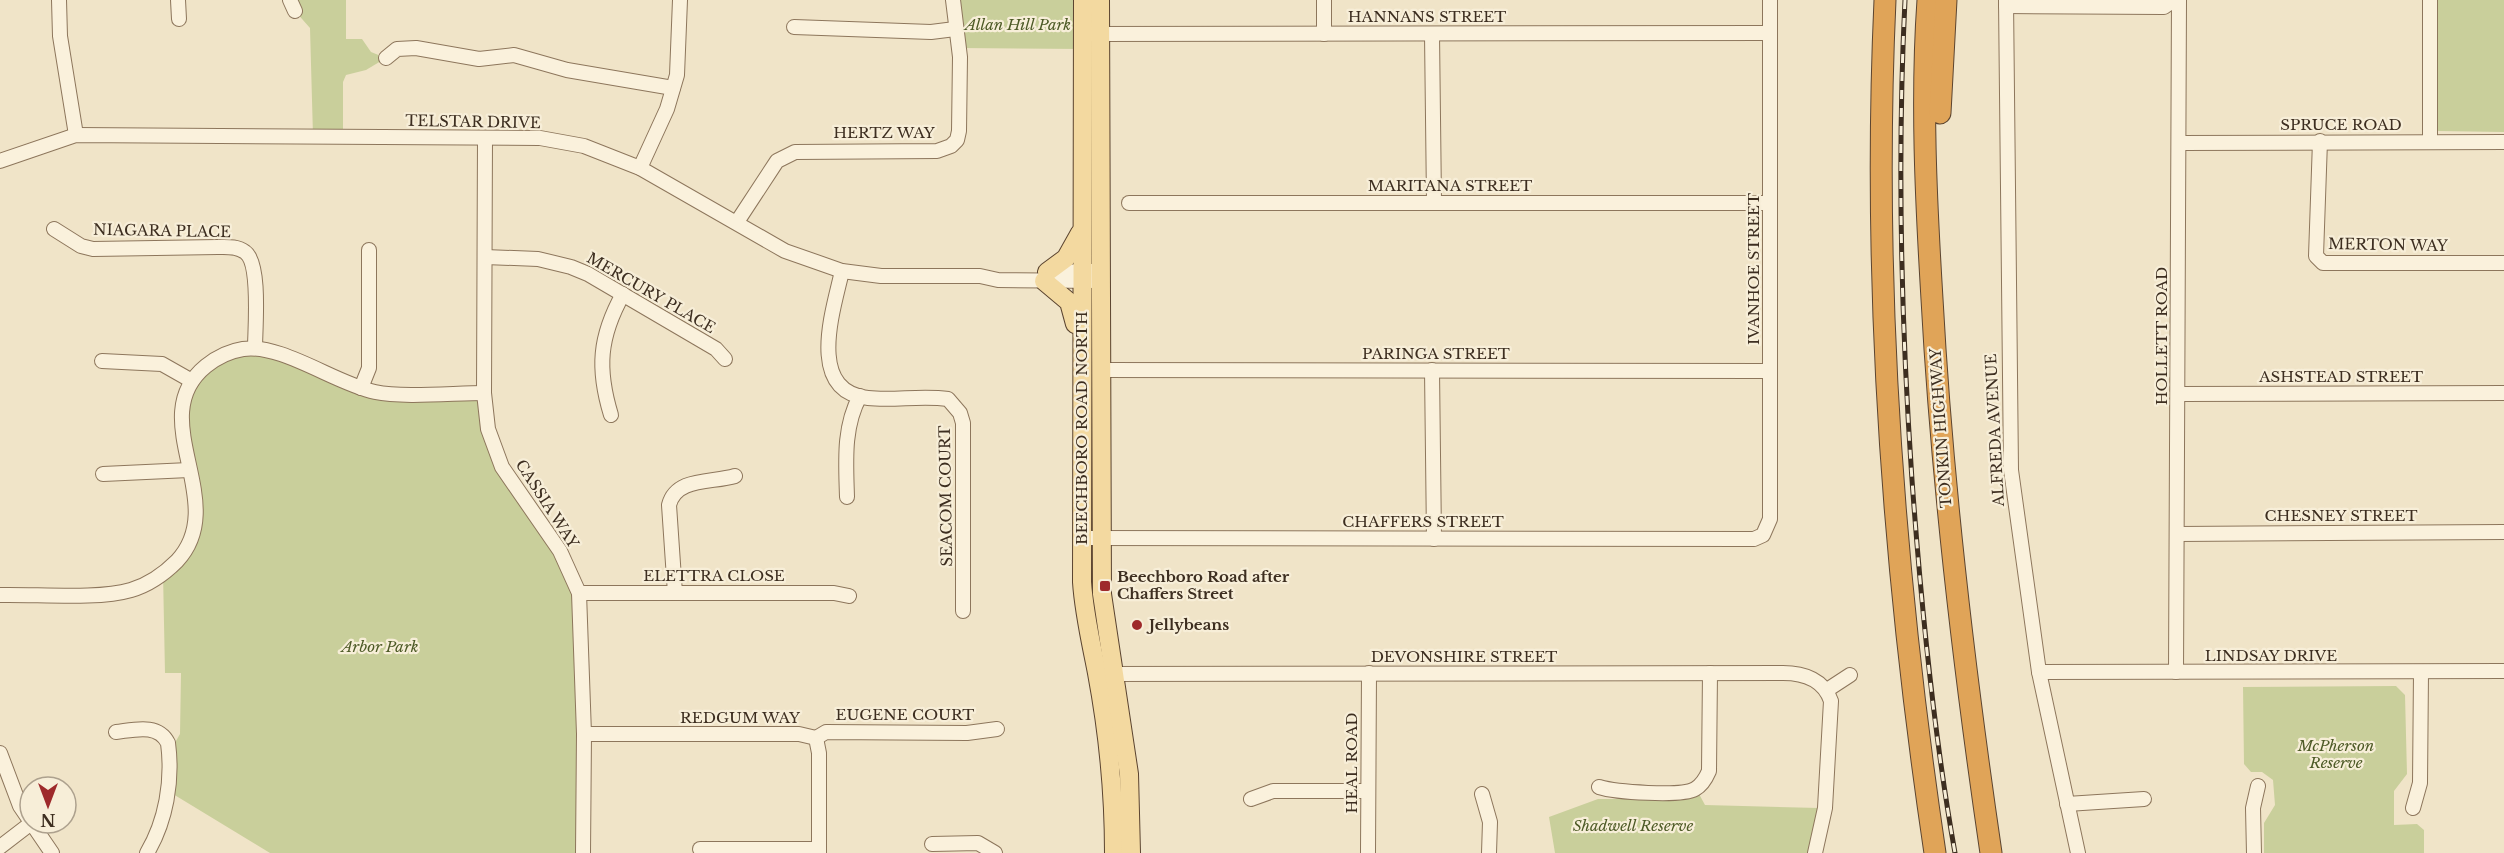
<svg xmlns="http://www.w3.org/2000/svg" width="2504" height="853" font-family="'Libre Baskerville',serif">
  <rect width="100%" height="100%" fill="#f0e4c8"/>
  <!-- green -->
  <g fill="#c9cf9b">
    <polygon points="290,0 346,0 346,39 362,39 371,52 386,58 366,70 346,75 343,82 343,137 313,136 310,28 295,11"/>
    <polygon points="953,0 1083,0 1083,49 959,48"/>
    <polygon points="2437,0 2504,0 2504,132 2437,131"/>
    <polygon points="255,348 360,388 484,393 491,440 574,580 583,853 270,853 168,791 169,753 180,734 181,673 165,673 163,573 191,540 182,422 202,370"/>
    <polygon points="2396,686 2405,695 2407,774 2394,791 2394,825 2417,824 2424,830 2424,853 2264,853 2264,823 2275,805 2273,780 2262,772 2251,772 2244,764 2243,687"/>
    <polygon points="1699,794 1705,805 1819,808 1809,853 1555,853 1549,817 1598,799 1686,799"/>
  </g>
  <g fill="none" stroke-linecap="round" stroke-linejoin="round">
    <!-- minor casing -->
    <g stroke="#8d765c" stroke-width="16">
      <g id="minor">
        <polyline points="59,0 60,36 76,135"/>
        <polyline points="178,0 179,19"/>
        <polyline points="290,0 295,11"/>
        <polyline points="2006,0 2011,470 2039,672 2078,853"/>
        <polyline points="2430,0 2430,141"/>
        <polyline points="2006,6 2164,7 2174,0"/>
        <polyline points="794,27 931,32 955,29"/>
        <polyline points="1091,34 1770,33"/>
        <polyline points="1324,34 1324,0"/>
        <polyline points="1432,34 1434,202"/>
        <polyline points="386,58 397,49 416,48 479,59 514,55 567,70 673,88"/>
        <polyline points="485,138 484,393 488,429 502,467 560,551 579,593 584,734 583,853"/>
        <polyline points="2320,141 2316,256 2323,263 2504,263"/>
        <polyline points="2179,143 2504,142"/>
        <polyline points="0,161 76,135 540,138 584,146 640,168 785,251 842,271 881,276 980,276 998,280 1100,281"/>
        <polyline points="640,168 667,109 677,75 680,0"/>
        <polyline points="1129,203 1770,203"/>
        <polyline points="737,222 777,161 795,152 937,151 951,146 957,140 959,131 960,57 953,0"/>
        <path d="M54,229L81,246L93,249L218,247C227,247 237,246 245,252C261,263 255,329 255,348"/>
        <polyline points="485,257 538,259 571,267 588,274 716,349 725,359"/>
        <path d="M842,271C834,308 805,391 868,398C894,401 921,395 948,399L960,413L963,423V611"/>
        <polyline points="1048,272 1092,271"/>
        <polyline points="102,361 162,364 192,381"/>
        <polyline points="1101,370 1770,371"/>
        <polyline points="1432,370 1434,539"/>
        <polyline points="361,388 369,368 369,250"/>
        <polyline points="2178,394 2504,393"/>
        <path d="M611,415C597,369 599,337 623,294"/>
        <polyline points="103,474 189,470"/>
        <path d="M847,497C846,462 843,427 860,396"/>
        <polyline points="2178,534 2504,532"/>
        <polyline points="1083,538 1754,539 1763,535 1770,519 1770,0"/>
        <polyline points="579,593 834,593 849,596"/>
        <path d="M675,593L669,505C676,477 712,483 735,476"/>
        <path d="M0,595C37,594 97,600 131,590C148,585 165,573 177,561C232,502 142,418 206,366C216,358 230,351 243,349C281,343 336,384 375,392C403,398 454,393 484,393"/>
        <polyline points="2039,672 2504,671"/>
        <polyline points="2176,672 2179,0"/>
        <path d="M1105,674L1783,673C1804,673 1824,680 1831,701L1825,808L1815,853"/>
        <polyline points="1827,690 1850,675"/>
        <path d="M116,732C134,730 158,723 168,743C173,781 166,821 147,853"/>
        <polyline points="584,734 799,734 816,738 819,753 819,853"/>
        <polyline points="816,738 826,732 967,733 997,729"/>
        <polyline points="0,753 20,806 52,853"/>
        <path d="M1599,787C1615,792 1681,797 1695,789C1702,785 1706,778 1709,771L1710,673"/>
        <polyline points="1482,794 1490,822 1489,853"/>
        <polyline points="1251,799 1273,791 1368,791"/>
        <polyline points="2067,804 2144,799"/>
        <polyline points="2413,808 2420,783 2421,673"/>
        <polyline points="932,844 978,843 995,853"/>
        <polyline points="0,847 30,824"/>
        <polyline points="700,849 819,849"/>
        <polyline points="1368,853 1369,673"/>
        <polyline points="2254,853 2253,808 2258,786"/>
      </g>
    </g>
    <!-- major casing -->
    <g stroke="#5b4430" stroke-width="20">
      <g id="major">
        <path d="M1083,0L1082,582C1084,613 1091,642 1097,673C1108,732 1114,793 1114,853"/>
        <polyline points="1100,0 1102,594 1129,774 1131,853"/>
        <polyline points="1047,272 1066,258 1080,233"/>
        <polyline points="1044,281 1069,302 1075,324"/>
      </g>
    </g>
    <!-- highway casing -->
    <g stroke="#5b4430" stroke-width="23">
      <g id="highway">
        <path d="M1885,0C1872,285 1893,571 1935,853"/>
        <path d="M1928,0C1921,99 1926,200 1932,299C1942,485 1964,669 1991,853"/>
        <polyline points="1940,113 1946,0"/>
      </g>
    </g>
    <!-- minor -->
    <use href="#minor" stroke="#faf1dc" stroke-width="14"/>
    <!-- major -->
    <use href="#major" stroke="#f3d9a0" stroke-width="18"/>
    <!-- highway -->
    <use href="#highway" stroke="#e0a458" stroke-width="21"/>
    <!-- rail casing -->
    <g stroke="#3d2e20" stroke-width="5">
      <path id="rail" d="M1905,0C1897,160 1901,320 1912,480C1921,604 1933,730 1955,853"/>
    </g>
    <!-- rail -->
    <use href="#rail" stroke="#f7eed8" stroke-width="3" stroke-dasharray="9" stroke-linecap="butt"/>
  </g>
  <!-- markers -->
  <g fill="#9e2a2b" stroke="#f7eed8" stroke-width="2">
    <rect x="1099" y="580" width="12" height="12" rx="3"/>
    <circle cx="1137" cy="625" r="6"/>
  </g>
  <g text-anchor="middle" stroke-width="4.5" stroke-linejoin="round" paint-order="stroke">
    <!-- street labels -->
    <g font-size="15" fill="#3d2e20" stroke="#f7eed8">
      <text x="1427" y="22">HANNANS STREET</text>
      <text transform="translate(473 122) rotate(1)" y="5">TELSTAR DRIVE</text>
      <text x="2341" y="130">SPRUCE ROAD</text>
      <text x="884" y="138">HERTZ WAY</text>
      <text x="1450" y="191">MARITANA STREET</text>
      <text transform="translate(162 231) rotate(1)" y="5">NIAGARA PLACE</text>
      <text transform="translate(2388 245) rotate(1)" y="5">MERTON WAY</text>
      <text transform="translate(1754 269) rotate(-90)" y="5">IVANHOE STREET</text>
      <text transform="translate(651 293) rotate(30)" y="5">MERCURY PLACE</text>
      <text transform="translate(2162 336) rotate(-90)" y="5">HOLLETT ROAD</text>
      <text x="1436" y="359">PARINGA STREET</text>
      <text x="2341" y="382">ASHSTEAD STREET</text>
      <text transform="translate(1082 428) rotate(-90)" y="5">BEECHBORO ROAD NORTH</text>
      <text transform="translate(1941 428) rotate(-94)" y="5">TONKIN HIGHWAY</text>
      <text transform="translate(1995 430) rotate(-93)" y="5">ALFREDA AVENUE</text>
      <text transform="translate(946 496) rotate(-91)" y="5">SEACOM COURT</text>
      <text transform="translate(547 504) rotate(57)" y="5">CASSIA WAY</text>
      <text x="2341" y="521">CHESNEY STREET</text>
      <text x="1423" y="527">CHAFFERS STREET</text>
      <text x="714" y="581">ELETTRA CLOSE</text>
      <text x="2271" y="661">LINDSAY DRIVE</text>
      <text x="1464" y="662">DEVONSHIRE STREET</text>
      <text x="905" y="720">EUGENE COURT</text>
      <text x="740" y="723">REDGUM WAY</text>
      <text transform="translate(1352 763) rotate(-90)" y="5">HEAL ROAD</text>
    </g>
    <!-- park labels -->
    <g font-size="15" font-style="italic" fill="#4d5a26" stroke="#f7eed8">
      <text x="1018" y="30">Allan Hill Park</text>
      <text x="380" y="652">Arbor Park</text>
      <text x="2336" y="751">McPherson<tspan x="2336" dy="17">Reserve</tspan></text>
      <text x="1633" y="831">Shadwell Reserve</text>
    </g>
    <!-- poi labels -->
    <g font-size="15" font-weight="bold" fill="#3d2e20" stroke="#f7eed8" text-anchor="start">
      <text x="1117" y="582">Beechboro Road after<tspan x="1117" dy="17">Chaffers Street</tspan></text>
      <text x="1149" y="630">Jellybeans</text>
    </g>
  </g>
  <!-- north arrow -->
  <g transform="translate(48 805) rotate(180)"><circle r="28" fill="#f7eed8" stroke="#ada18e" stroke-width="1.5"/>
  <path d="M0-4.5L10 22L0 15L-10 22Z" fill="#9e2a2b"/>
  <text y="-9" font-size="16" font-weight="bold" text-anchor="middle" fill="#3d2e20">N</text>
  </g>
</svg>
